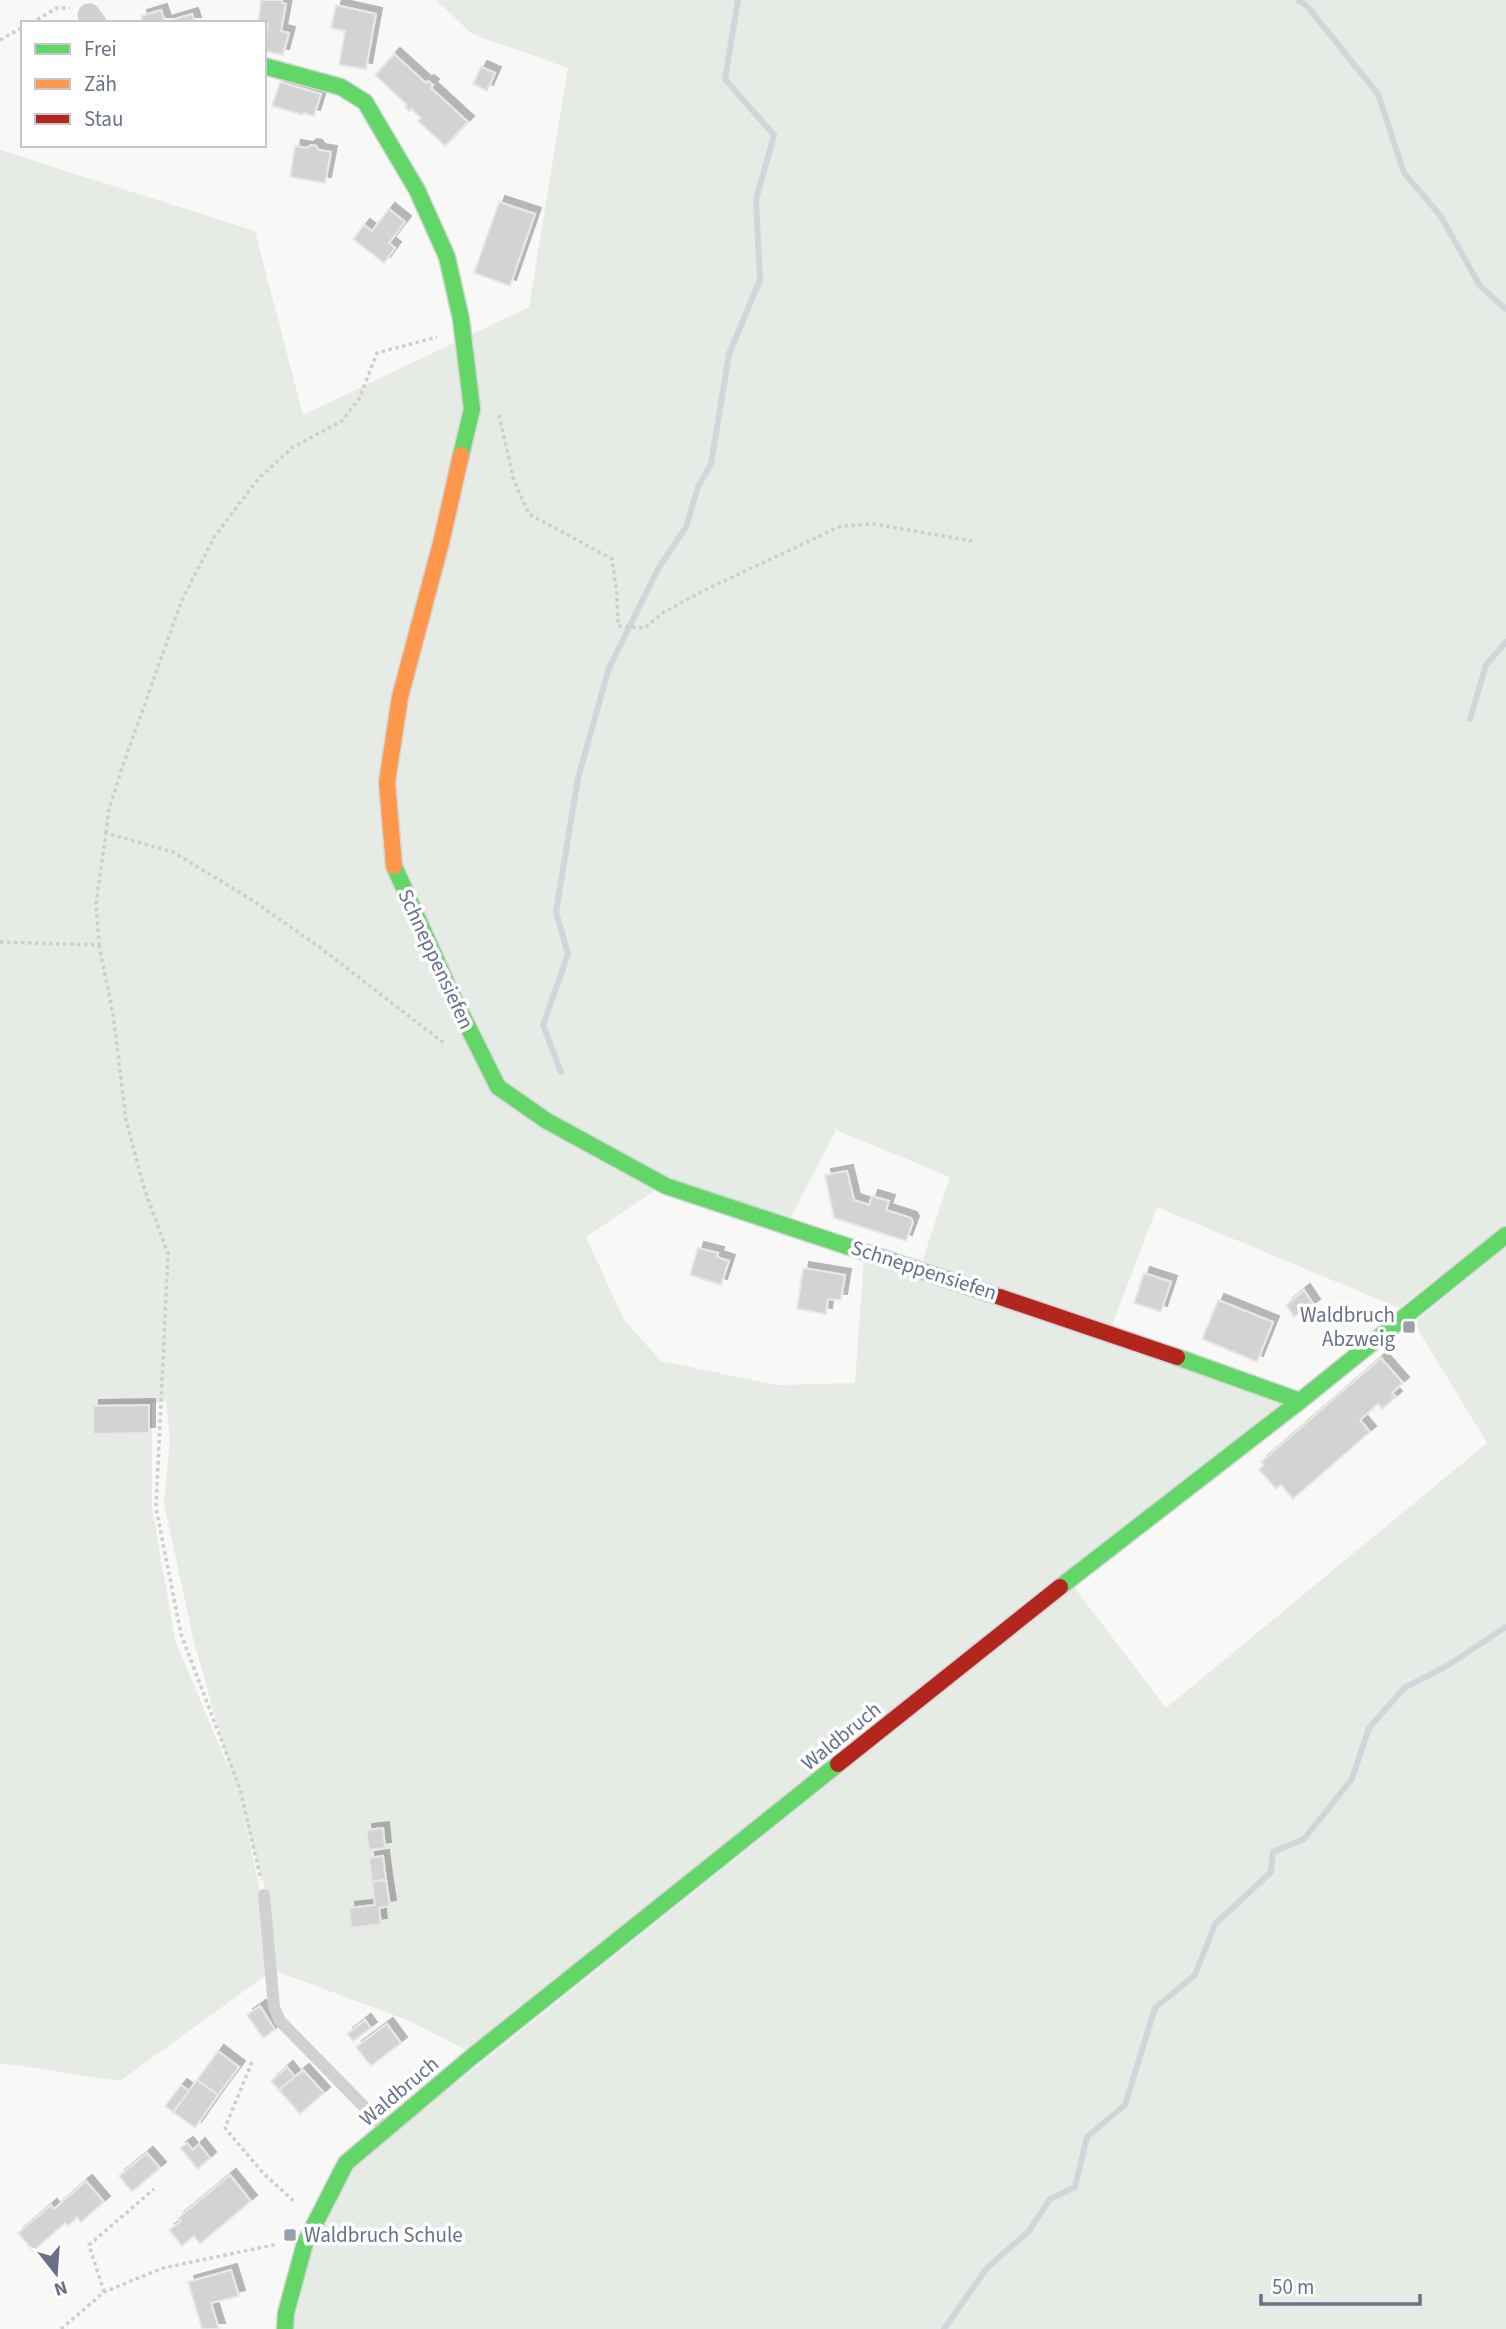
<svg xmlns="http://www.w3.org/2000/svg" width="1506" height="2329" font-family="'Source Sans 3',sans-serif">
  <defs>
    <filter id="shadow"><feDropShadow dx="6" dy="-6" stdDeviation="0" flood-color="#0004"/></filter>
  </defs>
  <rect width="100%" height="100%" fill="#f8f8f7"/>
  <!-- green -->
  <g fill="#e7ebe5" fill-rule="evenodd">
    <path d="M436,0H1506V1224L1399,1308L1157,1207L1111,1328L921,1265L950,1177L836,1130L789,1221L667,1182L586,1237L624,1320L661,1361L778,1385L855,1383L864,1257L1290,1402L470,2052L407,2020L273,1970L267,1894L244,1818L261,1895L269,1973L120,2081L0,2063V150L255,231L303,415L529,307L568,68L472,34ZM166,1401L170,1440L164,1504L194,1642L232,1776L175,1640L152,1507V1403Z"/>
    <polygon points="1506,1247 1506,2329 293,2329 312,2245 353,2166 1074,1587 1166,1708 1487,1443 1414,1323"/>
  </g>
  <g fill="none" stroke-linecap="round" stroke-linejoin="round">
    <!-- stream -->
    <g stroke="#d2d6db" stroke-width="6">
      <polyline points="1298,0 1307,6 1378,94 1404,173 1440,215 1480,286 1506,309"/>
      <polyline points="1470,719 1486,665 1506,642"/>
      <polyline points="561,1072 543,1025 568,954 556,912 578,778 609,668 658,569 686,527 698,487 711,464 729,354 760,280 756,200 774,135 725,79 738,0"/>
      <polyline points="944,2329 987,2268 1029,2231 1050,2199 1075,2187 1087,2137 1125,2105 1155,2008 1195,1975 1215,1924 1271,1872 1273,1852 1304,1839 1352,1779 1369,1728 1404,1688 1447,1666 1506,1627"/>
    </g>
  </g>
  <!-- building -->
  <g fill="#d3d3d4" stroke="#e8e8e7" stroke-width="2" filter="url(#shadow)">
    <polygon points="261,0 282,0 282,3 286,4 281,31 289,33 283,55 264,51 268,24 258,22"/>
    <polygon points="336,5 376,14 366,69 339,65 345,31 331,28"/>
    <polygon points="161,10 165,22 192,14 195,23 143,23 141,16"/>
    <polygon points="394,54 426,83 428,81 433,85 431,88 468,122 445,146 418,121 421,118 411,109 409,111 405,107 407,105 375,75"/>
    <polygon points="481,67 495,73 487,91 473,84"/>
    <polygon points="280,82 321,94 314,116 304,113 303,115 272,106"/>
    <polygon points="311,145 316,146 319,150 331,152 325,183 290,177 295,146 307,148"/>
    <polygon points="499,202 535,214 510,286 474,273"/>
    <polygon points="389,209 405,222 389,243 395,248 384,263 353,239 364,225 372,231"/>
    <polygon points="847,1171 854,1200 869,1205 872,1196 889,1201 886,1210 911,1218 913,1222 906,1241 834,1218 825,1175"/>
    <polygon points="698,1248 718,1253 717,1257 729,1261 721,1285 690,1275"/>
    <polygon points="803,1268 845,1275 841,1300 828,1299 826,1314 797,1309"/>
    <polygon points="1144,1273 1171,1282 1161,1312 1134,1303"/>
    <polygon points="1304,1290 1314,1305 1307,1310 1306,1308 1294,1317 1286,1305"/>
    <polygon points="1218,1300 1273,1322 1257,1362 1202,1339"/>
    <polygon points="1381,1358 1403,1383 1392,1393 1396,1397 1382,1409 1378,1404 1360,1420 1370,1432 1293,1499 1281,1485 1276,1489 1259,1470 1264,1465 1261,1462"/>
    <polygon points="149,1405 149,1433 93,1434 93,1406"/>
    <polygon points="383,1828 385,1848 369,1850 366,1830"/>
    <polygon points="383,1856 386,1880 372,1882 369,1858"/>
    <polygon points="386,1880 390,1906 379,1908 381,1924 351,1928 349,1908 375,1905 372,1882"/>
    <polygon points="260,2006 275,2030 263,2038 247,2015"/>
    <polygon points="365,2020 371,2028 353,2041 347,2034"/>
    <polygon points="387,2024 401,2043 371,2066 356,2047"/>
    <polygon points="218,2051 239,2067 218,2095 197,2080"/>
    <polygon points="287,2067 295,2077 279,2090 271,2081"/>
    <polygon points="303,2070 324,2093 300,2114 279,2090"/>
    <polygon points="197,2080 218,2095 195,2128 173,2112"/>
    <polygon points="181,2085 189,2091 173,2112 165,2106"/>
    <polygon points="187,2143 193,2150 199,2144 210,2158 198,2169 180,2148"/>
    <polygon points="147,2153 160,2168 132,2192 119,2176"/>
    <polygon points="230,2175 251,2201 200,2244 194,2236 182,2246 169,2230 181,2221 178,2218"/>
    <polygon points="86,2181 104,2202 81,2222 77,2217 68,2226 65,2223 33,2251 18,2233 51,2205 54,2209"/>
    <polygon points="231,2270 239,2296 211,2303 219,2329 202,2329 188,2282"/>
  </g>
  <g fill="none" stroke-linecap="round" stroke-linejoin="round">
    <!-- fast casing -->
    <g stroke="#d4d5d6" stroke-width="19">
      <g id="fast">
        <polyline points="264,66 341,87 365,102 417,190 447,257 461,319 472,409 461,455"/>
        <polyline points="394,866 451,993 498,1087 547,1121 666,1186 1000,1297"/>
        <polyline points="1177,1357 1300,1401"/>
        <polyline points="1060,1587 1300,1401 1506,1235"/>
        <polyline points="285,2329 286,2313 305,2243 346,2163 474,2055 838,1764"/>
      </g>
    </g>
    <!-- slow casing -->
    <g stroke="#d4d5d6" stroke-width="19">
      <polyline id="slow" points="394,866 387,782 400,697 441,543 461,455"/>
    </g>
    <!-- jam casing -->
    <g stroke="#d4d5d6" stroke-width="19">
      <g id="jam">
        <polyline points="1000,1297 1177,1357"/>
        <polyline points="838,1764 1060,1587"/>
      </g>
    </g>
    <!-- path -->
    <g stroke="#cececf" stroke-width="3.5" stroke-dasharray="3.5 3.5" stroke-linecap="butt">
      <polyline points="31,23 57,8 70,8"/>
      <polyline points="0,40 23,27"/>
      <polyline points="499,415 514,481 529,514 612,559 617,594 618,626 645,628 664,612 705,590 841,526 874,524 972,541"/>
      <polyline points="106,833 109,809 123,765 182,600 215,536 258,479 293,447 342,421 359,399 377,353 437,337"/>
      <polyline points="0,942 99,945 96,903 106,833 173,852 252,900 318,946 445,1044"/>
      <polyline points="99,945 113,1014 126,1120 144,1188 168,1254 156,1508 181,1634 240,1789 261,1880"/>
      <polyline points="252,2062 225,2128 263,2173 296,2203"/>
      <polyline points="104,2292 89,2245 154,2189"/>
      <polyline points="61,2329 104,2292 163,2268 278,2244"/>
    </g>
    <!-- lane -->
    <polyline stroke="#d0d1d2" stroke-width="12" points="264,1895 274,2007 280,2021 386,2129"/>
    <!-- street -->
    <polyline stroke="#d0d1d2" stroke-width="23" points="89,15 95,23"/>
    <!-- fast -->
    <use href="#fast" stroke="#63d668" stroke-width="16"/>
    <!-- slow -->
    <use href="#slow" stroke="#ff974d" stroke-width="16"/>
    <!-- jam -->
    <use href="#jam" stroke="#b3261e" stroke-width="16"/>
  </g>
  <!-- markers -->
  <g fill="#9aa1ae" stroke="#fff" stroke-width="2.5">
    <rect x="1402" y="1320" width="14" height="14" rx="3.5"/>
    <rect x="283" y="2228" width="14" height="14" rx="3.5"/>
  </g>
  <g text-anchor="middle" stroke-width="7" stroke-linejoin="round" paint-order="stroke">
    <!-- street labels -->
    <g font-size="21" fill="#687287" stroke="#fff">
      <text transform="translate(436 959) rotate(65)" y="7">Schneppensiefen</text>
      <text transform="translate(924 1270) rotate(18)" y="7">Schneppensiefen</text>
      <text transform="translate(841 1736) rotate(-39)" y="7">Waldbruch</text>
      <text transform="translate(399 2091) rotate(-40)" y="7">Waldbruch</text>
    </g>
    <!-- poi labels -->
    <g font-size="21" fill="#687287" stroke="#fff" text-anchor="end">
      <text x="1395" y="1322">Waldbruch<tspan x="1395" dy="24">Abzweig</tspan></text>
      <text x="304" y="2242" text-anchor="start">Waldbruch Schule</text>
    </g>
  </g>
  <!-- legend -->
  <rect x="21" y="21" width="245" height="126" fill="#ffffff" stroke="#c3c7cf" stroke-width="2"/>
  <rect x="35" y="44" width="35" height="10" fill="#63d668" stroke="#c3c7cf" stroke-width="2"/>
  <text x="84" y="56" font-size="21" fill="#687287">Frei</text>
  <rect x="35" y="79" width="35" height="10" fill="#ff974d" stroke="#c3c7cf" stroke-width="2"/>
  <text x="84" y="91" font-size="21" fill="#687287">Zäh</text>
  <rect x="35" y="114" width="35" height="10" fill="#b3261e" stroke="#c3c7cf" stroke-width="2"/>
  <text x="84" y="126" font-size="21" fill="#687287">Stau</text>
  <!-- north arrow -->
  <g transform="translate(56 2273) rotate(163)" stroke="#ffffff" stroke-width="5" paint-order="stroke">
  <path d="M0-5L12 26L0 18L-12 26Z" fill="#687287"/>
  <text y="-10" font-size="19" font-weight="bold" text-anchor="middle" fill="#687287">N</text>
  </g>
  <!-- scale -->
  <path d="M1261 2294v10h159v-10" fill="none" stroke="#687287" stroke-width="3.5"/>
  <text x="1272" y="2294" font-size="21" fill="#687287" stroke="#ffffff" stroke-width="5" paint-order="stroke">50 m</text>
</svg>
